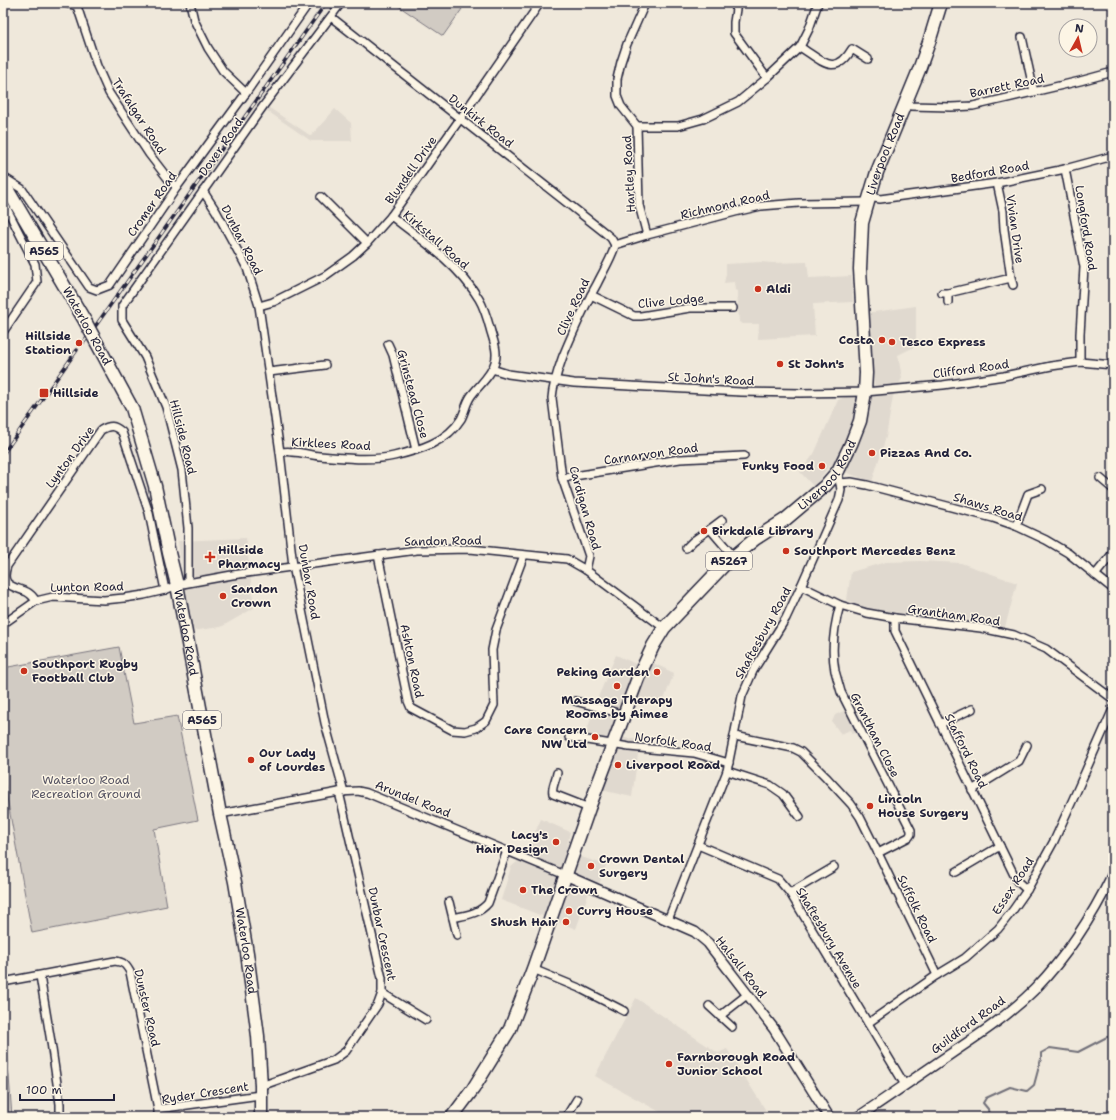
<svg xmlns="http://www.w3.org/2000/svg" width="1116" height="1120" font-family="'Shantell Sans',sans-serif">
  <rect width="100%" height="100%" fill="#efe8db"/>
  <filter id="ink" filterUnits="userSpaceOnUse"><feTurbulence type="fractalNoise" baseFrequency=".025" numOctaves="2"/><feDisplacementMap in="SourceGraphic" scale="8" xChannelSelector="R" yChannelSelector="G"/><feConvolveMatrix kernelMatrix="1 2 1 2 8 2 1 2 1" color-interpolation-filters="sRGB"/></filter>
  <g filter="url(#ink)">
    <!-- built -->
    <g fill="#e0d9cf">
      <polygon points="268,107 311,136 335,109 351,123 352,141 311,141 266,110"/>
      <polygon points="761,262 772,263 807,262 809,278 852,276 853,302 813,304 815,336 758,339 759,324 743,324 739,322 737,291 735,290 734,282 724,283 726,274 726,264"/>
      <polygon points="916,306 916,346 898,355 902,378 893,396 886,437 872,482 829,466 814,487 800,472 814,454 838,400 874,385 867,313"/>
      <polygon points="246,538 254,608 221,627 191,631 178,541"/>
      <polygon points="920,561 961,563 1017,583 1005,627 864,608 847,600 851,572 886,562"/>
      <polygon points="616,655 636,664 649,661 674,673 662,705 639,699 624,738 640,740 632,797 601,790 615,749 583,743 596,702"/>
      <polygon points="848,709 857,732 852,734 850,730 841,734 832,722 835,715"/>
      <polygon points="541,819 570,832 566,852 606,865 600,882 589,892 576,929 501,900 511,867 525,855"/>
      <polygon points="636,998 718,1053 727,1049 770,1117 669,1117 595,1076"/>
    </g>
    <!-- green -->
    <g fill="#d1cbc3" stroke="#7a767f">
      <polygon points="394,3 453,3 462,9 443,36"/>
      <polygon points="119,647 134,723 177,716 198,820 154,829 167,906 32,933 3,776 3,668"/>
      <polygon points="3,1036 6,1036 12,1117 3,1117"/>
    </g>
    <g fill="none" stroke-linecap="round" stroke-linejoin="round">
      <!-- stream -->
      <polyline stroke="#716f79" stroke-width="2" points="987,1117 989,1116 988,1109 983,1103 986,1098 1010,1087 1027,1091 1034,1085 1041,1059 1041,1053 1050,1048 1078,1052 1107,1037 1113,1036"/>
      <!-- minor casing -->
      <g stroke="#22223b" stroke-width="10">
        <g id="minor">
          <polyline points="65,3 77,6 79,3"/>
          <polyline points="190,3 194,20 208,48 223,71 246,93"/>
          <polyline points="645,3 643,8 627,44 621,62 617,79 617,96 621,106 637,126 639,205 647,235"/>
          <polyline points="737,3 734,22 734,33 767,78"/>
          <polyline points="77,6 97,66 109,93 149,154 169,180 177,187"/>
          <polyline points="331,17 604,232 611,238 615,245"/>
          <polyline points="1022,37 1034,92"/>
          <path d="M800,47C821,60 835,78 852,49L868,59"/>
          <polyline points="905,104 911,106 951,107 973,106 1080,81 1113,72"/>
          <polyline points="637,126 678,126 703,119 738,102 767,78 800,47 809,29 818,3"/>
          <polyline points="1065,169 1084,267 1080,334 1080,362"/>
          <polyline points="3,177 22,189 89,287 97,290 110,285 177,187 246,93 309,3"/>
          <polyline points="997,183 1003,211 1004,229 1011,278 1013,285"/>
          <polyline points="203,191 216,211 247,268 259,306 280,452 293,566 325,723 344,792"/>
          <polyline points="321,197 367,243"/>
          <polyline points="869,197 880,199 997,183 1065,169 1113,156"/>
          <polyline points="3,201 35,264 37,282 3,332"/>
          <polyline points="615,245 647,235 735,212 761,206 799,203 868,202"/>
          <polyline points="942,293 948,293 1011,278"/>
          <polyline points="948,293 948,302"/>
          <polyline points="591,295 634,316 641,316 690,308 733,308"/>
          <polyline points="259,306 273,302 325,276 353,256 367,243 391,216 460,119 540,3"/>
          <polyline points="388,344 393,355 416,450"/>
          <polyline points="492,369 508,374 574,383 741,392 800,393 865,392 943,385 1004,376 1051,366 1080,362 1113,365"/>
          <polyline points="269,372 325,365"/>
          <path d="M280,452C284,452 288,451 292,452C301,452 310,455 319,456C341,458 373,461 394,456C419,450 447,442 461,419C465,412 466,403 471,396C478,386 492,375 495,362C498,352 494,342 491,332C488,321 485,309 479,299C459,265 421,239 391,216"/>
          <polyline points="562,478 680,459 744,456"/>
          <polyline points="1100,478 1113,489"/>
          <polyline points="840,483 851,482 867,485 993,518 1016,526 1046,540 1068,553 1113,589"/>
          <polyline points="1016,526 1028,494 1042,489"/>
          <polyline points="710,529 722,520"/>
          <polyline points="686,548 693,541 710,529 734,557"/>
          <polyline points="378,555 408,701 411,708 452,730 465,731 476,728 486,721 494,705 492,650 496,630 524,555"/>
          <path d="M586,570L589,556L562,478L552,398C553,383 558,370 563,356C573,332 584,307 597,284C602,273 613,256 615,245"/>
          <polyline points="1095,575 1113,553"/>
          <polyline points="188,582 188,528 182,470 166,407 145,357 122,320 122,306 264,105 341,3"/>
          <polyline points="801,586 840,605 867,613 895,618 981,628 1014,635 1046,649 1113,699"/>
          <path d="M36,601C34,598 31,594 27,592C13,586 0,587 7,566L101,430C110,425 114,425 122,432L149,513L165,590"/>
          <path d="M840,605C834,626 831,649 835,671C837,678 839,685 841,692L911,830V834L909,837L878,853"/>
          <polyline points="895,618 895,631 1017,881 1027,890"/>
          <polyline points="3,624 36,601 53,597 104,600 124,598 144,595 165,590 177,585 232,575 417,550 470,549 567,559 586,570 664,628"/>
          <polyline points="575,701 625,715"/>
          <polyline points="940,724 972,709"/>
          <polyline points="735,736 793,748 801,752 826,777 851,804 860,817 878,853 937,975"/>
          <polyline points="569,737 629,747 694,753 729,763"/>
          <polyline points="727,771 770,785 783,794 800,817"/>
          <path d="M557,773C556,780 551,788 553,794L589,808"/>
          <polyline points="972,790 1019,761 1027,745"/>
          <polyline points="220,814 339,792 358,791 367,793 565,875"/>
          <polyline points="698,845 778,879 790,893 905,1085"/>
          <polyline points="956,872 1000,846"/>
          <polyline points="790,893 834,867"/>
          <polyline points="449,902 457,935"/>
          <path d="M453,918C466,915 479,914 488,903L507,851"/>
          <polyline points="668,920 727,771 742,696 753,671 786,618 801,586 839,500 841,490 838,471"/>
          <polyline points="533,969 579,988 624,1011"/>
          <polyline points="40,976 51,1042 60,1104 60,1117"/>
          <path d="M3,982L115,961C124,962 126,965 130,972L158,1109V1117"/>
          <polyline points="382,993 426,1020"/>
          <polyline points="709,1006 732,1027"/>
          <polyline points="720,1016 748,994"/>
          <polyline points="868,1023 937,975 965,958 998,929 1013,910 1027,890 1054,841 1079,786 1113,709"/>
          <polyline points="261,1086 334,1060 346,1051 378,1004 382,993 382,978 339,792"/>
          <polyline points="158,1109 260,1095"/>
          <polyline points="566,1117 577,1099"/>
        </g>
      </g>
      <!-- tertiary casing -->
      <g stroke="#22223b" stroke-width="12">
        <g id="tertiary">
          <polyline points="565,875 695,932 708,943 774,1029 829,1117"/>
          <path d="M858,1117C888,1097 918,1076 949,1055C979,1035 1009,1015 1035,989C1067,956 1093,915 1113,874"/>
        </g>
      </g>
      <!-- primary casing -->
      <g stroke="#22223b" stroke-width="15">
        <g id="primary">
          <path id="s1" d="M452,1117L473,1089L510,1029L533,969L589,808L638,678L653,646L664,628L726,563L755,539L786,519L825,486L838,471L851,444L860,421L865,392L866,373L860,269L862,223L868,202L877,172L919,70L929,42L941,3"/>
        </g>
      </g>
      <!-- trunk casing -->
      <g stroke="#22223b" stroke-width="15">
        <g id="trunk">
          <polyline points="3,182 85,321"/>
          <path id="s2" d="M93,336L132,408L155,486L169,553L177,585L220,814L235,882L247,953L258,1036L261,1086V1117"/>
        </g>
      </g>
      <!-- minor -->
      <use href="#minor" stroke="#fcf5e5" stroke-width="7"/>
      <!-- tertiary -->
      <use href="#tertiary" stroke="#fcf5e5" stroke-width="9"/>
      <!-- primary -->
      <use href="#primary" stroke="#fcf5e5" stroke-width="12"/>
      <!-- trunk -->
      <use href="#trunk" stroke="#fcf5e5" stroke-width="12"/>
      <!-- rail casing -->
      <g stroke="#22223b" stroke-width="3.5">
        <g id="rail">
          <polyline points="84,342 326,3"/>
          <polyline points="3,454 77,350"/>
        </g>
      </g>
      <!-- rail -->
      <use href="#rail" stroke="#fcf5e5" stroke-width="2" stroke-dasharray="6" stroke-linecap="butt"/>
      <!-- trunk-bridge casing -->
      <g stroke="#22223b" stroke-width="15" stroke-linecap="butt">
        <polyline id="trunk-bridge" points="85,321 93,336"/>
      </g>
      <!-- trunk-bridge -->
      <use href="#trunk-bridge" stroke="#fcf5e5" stroke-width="12"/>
    </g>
  </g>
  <!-- markers -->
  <g fill="#c8321e" stroke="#fcf5e5" stroke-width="1.5">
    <circle cx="758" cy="289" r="4"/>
    <circle cx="882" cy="340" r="4"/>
    <circle cx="892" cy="342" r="4"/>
    <circle cx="79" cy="343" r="4"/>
    <circle cx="780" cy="364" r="4"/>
    <rect x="39" y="388" width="10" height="10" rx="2"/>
    <circle cx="872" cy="453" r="4"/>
    <circle cx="822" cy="466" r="4"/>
    <circle cx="704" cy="531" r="4"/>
    <circle cx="786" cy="551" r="4"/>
    <path d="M208 551h4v4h4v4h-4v4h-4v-4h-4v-4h4z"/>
    <circle cx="223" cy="596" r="4"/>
    <circle cx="24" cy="671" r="4"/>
    <circle cx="657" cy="672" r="4"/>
    <circle cx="617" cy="686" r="4"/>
    <circle cx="595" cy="737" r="4"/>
    <circle cx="251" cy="760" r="4"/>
    <circle cx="618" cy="765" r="4"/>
    <circle cx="870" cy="806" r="4"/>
    <circle cx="556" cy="842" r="4"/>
    <circle cx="591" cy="866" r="4"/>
    <circle cx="523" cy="890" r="4"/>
    <circle cx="569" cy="911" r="4"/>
    <circle cx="566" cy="922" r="4"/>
    <circle cx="669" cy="1064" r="4"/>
  </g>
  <g text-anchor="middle" stroke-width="3" stroke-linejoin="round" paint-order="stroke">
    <!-- shield labels -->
    <g fill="#fcf5e5" stroke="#63616e" stroke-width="1">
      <rect x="25" y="242" width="38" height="18" rx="3"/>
      <rect x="706" y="552" width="46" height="18" rx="3"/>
      <rect x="183" y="711" width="38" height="18" rx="3"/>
    </g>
    <g font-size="11" font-weight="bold" fill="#22223b">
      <text x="44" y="255">A565</text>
      <text x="729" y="565">A5267</text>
      <text x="202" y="724">A565</text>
    </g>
    <!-- street labels -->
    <g font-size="12" fill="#22223b" stroke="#fcf5e5">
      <text transform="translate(1007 86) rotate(-12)" y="4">Barrett Road</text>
      <text transform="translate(139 116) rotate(57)" y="4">Trafalgar Road</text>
      <text transform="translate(481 121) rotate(38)" y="4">Dunkirk Road</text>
      <text transform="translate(221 147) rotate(-55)" y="4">Dover Road</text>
      <text dy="4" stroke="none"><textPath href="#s1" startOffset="1097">Liverpool Road</textPath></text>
      <text transform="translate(411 170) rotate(-55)" y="4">Blundell Drive</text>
      <text transform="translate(990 172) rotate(-10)" y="4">Bedford Road</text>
      <text transform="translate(629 174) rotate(-93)" y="4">Hartley Road</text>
      <text transform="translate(152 204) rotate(-55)" y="4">Cromer Road</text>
      <text transform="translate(725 205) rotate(-13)" y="4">Richmond Road</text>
      <text transform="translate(1086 228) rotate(81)" y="4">Longford Road</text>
      <text transform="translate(1015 229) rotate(82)" y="4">Vivian Drive</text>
      <text transform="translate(242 240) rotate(63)" y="4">Dunbar Road</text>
      <text transform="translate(436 240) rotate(41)" y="4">Kirkstall Road</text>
      <text transform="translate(671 301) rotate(-5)" y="4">Clive Lodge</text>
      <text transform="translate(573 307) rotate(-65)" y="4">Clive Road</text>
      <text transform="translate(87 326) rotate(61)" y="4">Waterloo Road</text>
      <text transform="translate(971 369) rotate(-8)" y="4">Clifford Road</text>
      <text transform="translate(711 379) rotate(3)" y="4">St John's Road</text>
      <text transform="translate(413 394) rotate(75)" y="4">Grinstead Close</text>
      <text transform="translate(183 437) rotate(76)" y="4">Hillside Road</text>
      <text transform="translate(331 444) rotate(3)" y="4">Kirklees Road</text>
      <text transform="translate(651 454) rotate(-8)" y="4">Carnarvon Road</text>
      <text transform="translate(70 457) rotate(-54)" y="4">Lynton Drive</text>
      <text dy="4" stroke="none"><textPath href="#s1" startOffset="761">Liverpool Road</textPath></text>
      <text transform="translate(988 507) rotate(17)" y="4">Shaws Road</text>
      <text transform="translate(585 508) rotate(74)" y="4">Cardigan Road</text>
      <text transform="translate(443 541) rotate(-1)" y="4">Sandon Road</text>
      <text transform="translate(309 582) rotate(80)" y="4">Dunbar Road</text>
      <text transform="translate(87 587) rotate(-1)" y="4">Lynton Road</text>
      <text transform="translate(954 615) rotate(8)" y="4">Grantham Road</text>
      <text dy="4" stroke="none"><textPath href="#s2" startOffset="313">Waterloo Road</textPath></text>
      <text transform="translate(763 633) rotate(-61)" y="4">Shaftesbury Road</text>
      <text transform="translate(412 661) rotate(78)" y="4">Ashton Road</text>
      <text transform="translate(875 735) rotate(63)" y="4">Grantham Close</text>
      <text transform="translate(673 742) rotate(8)" y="4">Norfolk Road</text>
      <text transform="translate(966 751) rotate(64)" y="4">Stafford Road</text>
      <text transform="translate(413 799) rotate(22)" y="4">Arundel Road</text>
      <text transform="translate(1013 886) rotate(-57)" y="4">Essex Road</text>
      <text transform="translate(917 909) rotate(64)" y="4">Suffolk Road</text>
      <text transform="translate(382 934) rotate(78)" y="4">Dunbar Crescent</text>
      <text transform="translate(829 938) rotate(59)" y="4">Shaftesbury Avenue</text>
      <text dy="4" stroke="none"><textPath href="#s2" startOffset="637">Waterloo Road</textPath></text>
      <text transform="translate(741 967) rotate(52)" y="4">Halsall Road</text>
      <text transform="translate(147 1008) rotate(77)" y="4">Dunster Road</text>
      <text transform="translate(968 1025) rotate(-36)" y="4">Guildford Road</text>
      <text transform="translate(205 1093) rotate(-9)" y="4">Ryder Crescent</text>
    </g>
    <!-- poi labels -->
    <g font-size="12" font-weight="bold" fill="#22223b" stroke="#fcf5e5" text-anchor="start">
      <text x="766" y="293">Aldi</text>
      <text x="71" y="340" text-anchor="end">Hillside<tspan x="71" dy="14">Station</tspan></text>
      <text x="874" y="344" text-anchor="end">Costa</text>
      <text x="900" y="346">Tesco Express</text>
      <text x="788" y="368">St John's</text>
      <text x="53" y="397">Hillside</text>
      <text x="880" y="457">Pizzas And Co.</text>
      <text x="814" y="470" text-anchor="end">Funky Food</text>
      <text x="712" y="535">Birkdale Library</text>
      <text x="218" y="554">Hillside<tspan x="218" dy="14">Pharmacy</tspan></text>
      <text x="794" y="555">Southport Mercedes Benz</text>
      <text x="231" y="593">Sandon<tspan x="231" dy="14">Crown</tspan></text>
      <text x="32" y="668">Southport Rugby<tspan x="32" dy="14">Football Club</tspan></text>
      <text x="649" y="676" text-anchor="end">Peking Garden</text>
      <text x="617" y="704" text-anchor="middle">Massage Therapy<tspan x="617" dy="14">Rooms by Aimee</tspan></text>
      <text x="587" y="734" text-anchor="end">Care Concern<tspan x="587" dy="14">NW Ltd</tspan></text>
      <text x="259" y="757">Our Lady<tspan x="259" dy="14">of Lourdes</tspan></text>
      <text x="626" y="769">Liverpool Road</text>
      <text x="878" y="803">Lincoln<tspan x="878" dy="14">House Surgery</tspan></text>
      <text x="548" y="839" text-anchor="end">Lacy's<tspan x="548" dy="14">Hair Design</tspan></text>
      <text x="599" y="863">Crown Dental<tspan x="599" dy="14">Surgery</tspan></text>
      <text x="531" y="894">The Crown</text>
      <text x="577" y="915">Curry House</text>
      <text x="558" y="926" text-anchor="end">Shush Hair</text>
      <text x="677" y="1061">Farnborough Road<tspan x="677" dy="14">Junior School</tspan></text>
    </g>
    <!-- park labels -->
    <g font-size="12" fill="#575564" stroke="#fcf5e5">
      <text x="86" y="784">Waterloo Road<tspan x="86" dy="14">Recreation Ground</tspan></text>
    </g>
  </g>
  <!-- margin -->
  <rect width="1116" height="1120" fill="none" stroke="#fcf5e5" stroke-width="16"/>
  <rect x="8" y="8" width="1100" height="1104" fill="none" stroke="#22223b" stroke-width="1.5" filter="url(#ink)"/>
  <!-- north arrow -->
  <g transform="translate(1078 38) rotate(8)"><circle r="19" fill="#fcf5e5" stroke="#a5a1a1"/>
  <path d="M0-3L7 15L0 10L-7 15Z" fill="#c8321e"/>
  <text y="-6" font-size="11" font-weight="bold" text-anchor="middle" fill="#22223b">N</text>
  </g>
  <!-- scale -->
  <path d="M20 1094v6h94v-6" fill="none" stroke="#22223b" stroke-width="2"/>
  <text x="26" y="1094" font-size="12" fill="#22223b" stroke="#fcf5e5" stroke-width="3" paint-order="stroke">100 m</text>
</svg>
